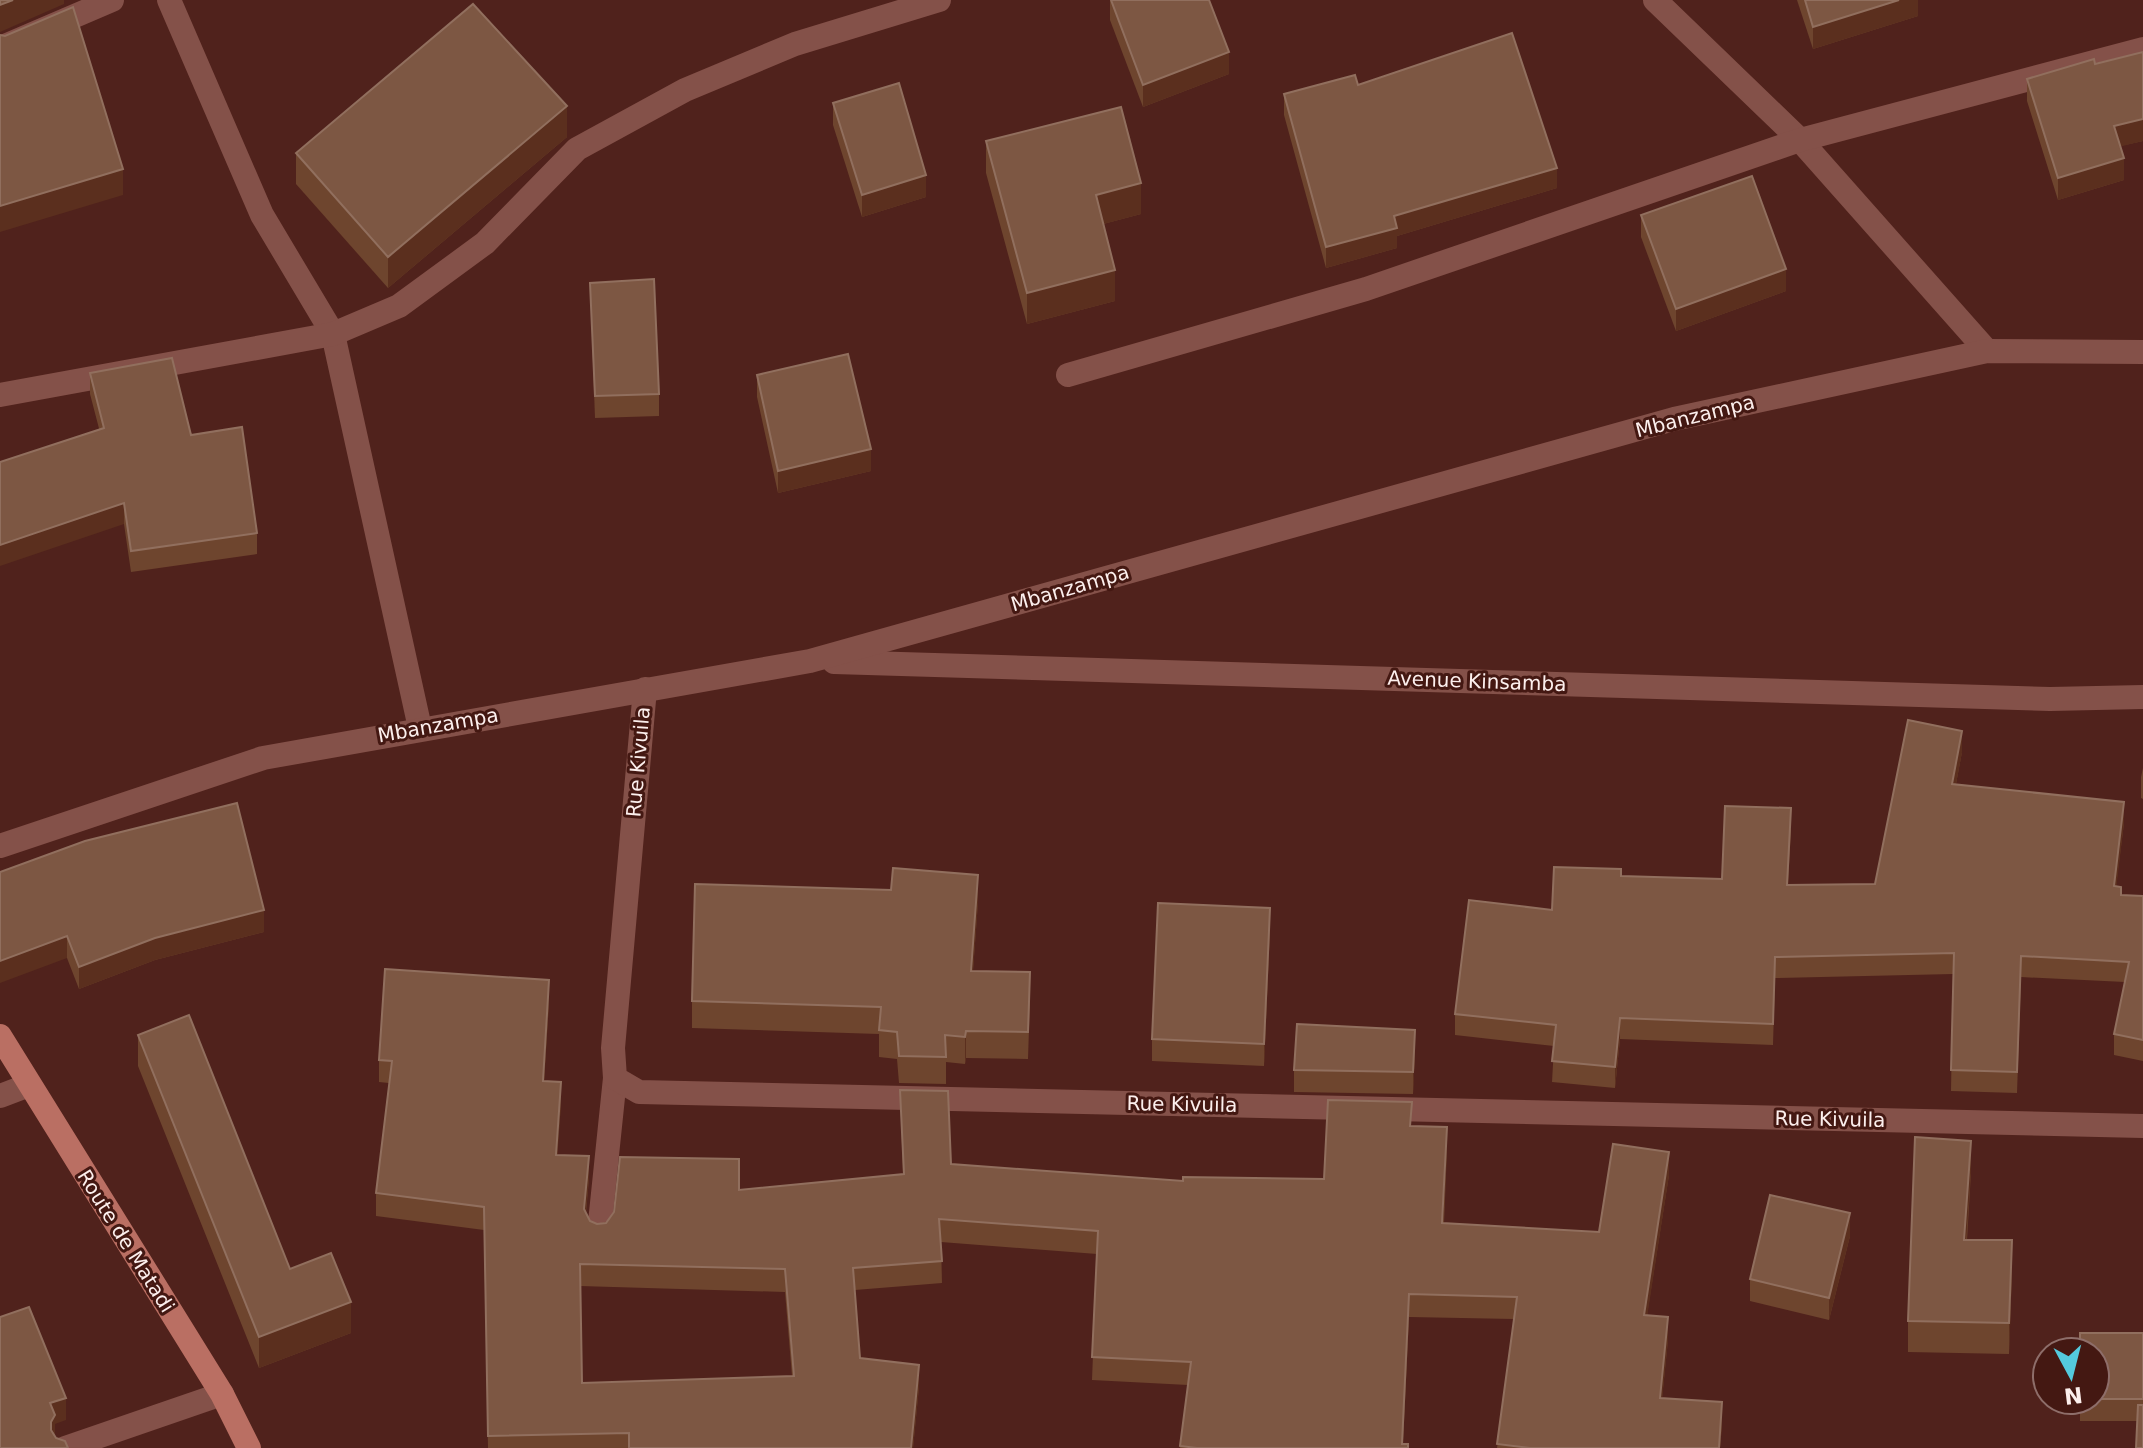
<svg xmlns="http://www.w3.org/2000/svg" width="2143" height="1448" font-family="'DejaVu Sans',sans-serif">
  <rect width="100%" height="100%" fill="#50221c"/>
  <g fill="none" stroke-linecap="round" stroke-linejoin="round">
    <!-- service -->
    <polyline stroke="#845149" stroke-width="24" points="599,1232 615,1078"/>
    <!-- minor -->
    <g stroke="#845149" stroke-width="24">
      <polyline points="169,0 262,215 333,334 420,728"/>
      <polyline points="1655,0 1800,140 1987,351"/>
      <polyline points="0,48 112,0"/>
      <polyline points="1068,375 1366,289 1800,140 2143,49"/>
      <polyline points="0,395 333,334 399,306 485,243 577,149 685,90 795,44 939,0"/>
      <polyline points="834,662 2050,699 2143,697"/>
      <polyline points="645,689 613,1048 615,1078 639,1092 2143,1126"/>
      <polyline points="0,846 263,758 810,661 1674,419 1987,351 2143,352"/>
      <polyline points="0,1096 29,1085"/>
      <polyline points="65,1448 222,1394"/>
    </g>
    <!-- primary -->
    <polyline stroke="#ba6f63" stroke-width="24" points="0,1036 222,1394 249,1448"/>
  </g>
  <!-- wall -->
  <g fill="#6e452e" fill-rule="evenodd">
    <polygon points="1110,0 1209,0 1229,74 1143,107 1110,20"/>
    <polygon points="1797,0 1918,0 1918,16 1813,49"/>
    <polygon points="2143,52 2143,141 2120,146 2124,180 2058,200 2027,101 2027,79"/>
    <polygon points="1358,85 1557,188 1397,236 1397,248 1326,268 1284,115 1284,94"/>
    <polygon points="833,103 926,197 862,217 833,125"/>
    <polygon points="567,137 388,288 296,184 296,153"/>
    <polygon points="986,141 1141,214 1103,224 1115,301 1027,324 986,173"/>
    <polygon points="1641,215 1786,291 1676,331 1641,237"/>
    <polygon points="590,283 659,394 659,416 595,418"/>
    <polygon points="90,373 191,435 257,533 257,554 131,572 124,524 90,394"/>
    <polygon points="757,375 871,471 778,493 757,397"/>
    <polygon points="1962,752 1956,784 2124,823 2116,886 2121,895 2143,896 2143,1061 2114,1055 2114,1034 2125,982 2021,977 2017,1093 1951,1091 1953,974 1775,978 1773,1045 1620,1039 1615,1088 1552,1082 1554,1046 1455,1035 1455,1014 1552,910 1621,876 1722,879 1791,829 1788,885 1875,884"/>
    <polygon points="2143,768 2143,799 2141,798 2141,777"/>
    <polygon points="0,872 264,932 155,960 79,989 67,958"/>
    <polygon points="978,902 973,971 1030,999 1028,1059 966,1058 965,1064 946,1062 946,1084 899,1083 897,1059 879,1057 879,1034 692,1028 692,1001"/>
    <polygon points="1270,930 1264,1066 1152,1061 1152,1039"/>
    <path d="M549,1003L544,1081L561,1104L557,1155L589,1178L586,1213L590,1221L597,1224L739,1190L903,1175L900,1090L951,1164L1183,1181L1324,1179L1412,1126L1447,1150L1444,1223L1599,1232L1669,1175L1647,1315L1668,1340L1662,1398L1722,1425L1720,1448H1497L1514,1319L1409,1317L1403,1444L1408,1448H1180L1188,1385L1092,1380L1097,1254L941,1242L942,1283L855,1290L860,1358L919,1387L913,1448H488L484,1230L376,1216V1193L389,1083L379,1082V1060ZM580,1286L785,1292L792,1376L582,1383Z"/>
    <polygon points="138,1035 290,1269 351,1333 259,1368 138,1066"/>
    <polygon points="1415,1052 1413,1094 1294,1092 1294,1070"/>
    <polygon points="1971,1172 1967,1240 2012,1272 2009,1354 1908,1352 1908,1321"/>
    <polygon points="1850,1236 1829,1320 1750,1301 1750,1279"/>
    <polygon points="2143,1333 2143,1448 2138,1421 2080,1421 2080,1400 2095,1400 2095,1352"/>
  </g>
  <!-- shaded-wall -->
  <g fill="#5b2f1e">
    <polygon points="13,0 64,0 64,4 0,32 0,5"/>
    <polygon points="1899,0 1918,0 1918,16 1813,49 1813,27"/>
    <polygon points="1229,52 1229,74 1143,107 1143,85"/>
    <polygon points="567,106 567,137 388,288 388,257"/>
    <polygon points="2143,119 2143,141 2114,148 2114,126"/>
    <polygon points="2124,158 2124,180 2058,200 2058,178"/>
    <polygon points="1557,168 1557,188 1397,236 1397,248 1326,268 1326,247 1394,216"/>
    <polygon points="123,169 123,195 0,232 0,206"/>
    <polygon points="926,175 926,197 862,217 862,195"/>
    <polygon points="1141,183 1141,214 1096,226 1096,195"/>
    <polygon points="1786,269 1786,291 1676,331 1676,309"/>
    <polygon points="1115,270 1115,301 1027,324 1027,293"/>
    <polygon points="871,449 871,471 778,493 778,471"/>
    <polygon points="124,503 124,524 0,566 0,545"/>
    <polygon points="1962,731 1962,752 1952,805 1952,784"/>
    <polygon points="2124,802 2124,823 2114,907 2114,886"/>
    <polygon points="978,875 978,902 971,998 971,971"/>
    <polygon points="1270,908 1270,930 1264,1066 1264,1044"/>
    <polygon points="264,910 264,932 155,960 79,989 79,967 155,938"/>
    <polygon points="67,936 67,958 0,983 0,961"/>
    <polygon points="549,980 549,1003 543,1103 543,1081"/>
    <polygon points="1620,1018 1620,1039 1615,1088 1615,1067"/>
    <polygon points="1415,1030 1415,1052 1413,1094 1413,1072"/>
    <polygon points="966,1031 966,1058 965,1064 965,1037"/>
    <polygon points="561,1082 561,1104 556,1178 556,1155"/>
    <polygon points="1447,1127 1447,1150 1442,1245 1442,1223"/>
    <polygon points="1971,1141 1971,1172 1964,1271 1964,1240"/>
    <polygon points="1669,1152 1669,1175 1644,1337 1644,1315"/>
    <polygon points="589,1156 589,1178 584,1231 584,1209"/>
    <polygon points="1850,1213 1850,1236 1829,1320 1829,1298"/>
    <polygon points="2012,1240 2012,1272 2009,1354 2009,1323"/>
    <polygon points="1409,1294 1409,1317 1402,1448"/>
    <polygon points="351,1302 351,1333 259,1368 259,1337"/>
    <polygon points="1668,1317 1668,1340 1660,1421 1660,1398"/>
    <polygon points="919,1365 919,1387 913,1448 911,1448"/>
    <polygon points="66,1398 66,1420 55,1424 55,1437 51,1444 50,1403"/>
    <polygon points="1722,1402 1722,1425 1720,1448 1719,1448"/>
  </g>
  <!-- building -->
  <g fill="#7d5743" stroke="#916f5e" stroke-width="2" fill-rule="evenodd">
    <polygon points="0,0 13,0 0,5"/>
    <polygon points="1111,0 1209,0 1229,52 1143,85"/>
    <polygon points="1805,0 1899,0 1813,27"/>
    <polygon points="473,4 567,106 388,257 296,153"/>
    <polygon points="73,7 123,169 0,206 0,35 5,36"/>
    <polygon points="1512,33 1557,168 1394,216 1397,228 1326,247 1284,94 1355,75 1358,85"/>
    <polygon points="2143,52 2143,119 2114,126 2124,158 2058,178 2027,79 2094,59 2095,64"/>
    <polygon points="899,83 926,175 862,195 833,103"/>
    <polygon points="1121,107 1141,183 1096,195 1115,270 1027,293 986,141"/>
    <polygon points="1752,176 1786,269 1676,309 1641,215"/>
    <polygon points="654,279 659,394 595,396 590,283"/>
    <polygon points="848,354 871,449 778,471 757,375"/>
    <polygon points="172,358 191,435 242,427 257,533 131,551 124,503 0,545 0,462 104,428 90,373"/>
    <polygon points="1908,720 1962,731 1952,784 2124,802 2114,886 2121,887 2121,895 2143,896 2143,1040 2114,1034 2129,962 2021,956 2017,1072 1951,1070 1954,953 1775,957 1773,1024 1620,1018 1615,1067 1552,1061 1556,1025 1455,1014 1469,900 1552,910 1554,867 1621,869 1621,876 1722,879 1725,806 1791,808 1787,885 1875,884"/>
    <polygon points="237,803 264,910 155,938 79,967 67,936 0,961 0,872 85,841"/>
    <polygon points="893,868 978,875 971,971 1030,972 1028,1032 966,1031 965,1037 945,1035 946,1057 899,1056 897,1032 879,1030 881,1007 692,1001 695,884 891,890"/>
    <polygon points="1158,903 1270,908 1264,1044 1152,1039"/>
    <path d="M385,969L549,980L543,1081L561,1082L556,1155L589,1156L584,1209L590,1221L597,1224L606,1223L614,1212L620,1157L739,1159V1190L904,1174L900,1090L948,1091L951,1164L1183,1181V1177L1324,1179L1328,1100L1412,1102L1410,1126L1447,1127L1442,1223L1599,1232L1613,1144L1669,1152L1644,1315L1668,1317L1660,1398L1722,1402L1719,1448H1530L1497,1444L1517,1297L1409,1294L1402,1444H1408V1448H1197L1180,1446L1191,1362L1092,1357L1098,1231L939,1219L942,1261L853,1268L860,1358L919,1365L911,1448H629V1433L488,1436L484,1207L376,1193L392,1061L379,1060ZM580,1264L785,1269L794,1376L582,1383Z"/>
    <polygon points="189,1015 290,1269 331,1253 351,1302 259,1337 138,1035"/>
    <polygon points="1297,1024 1415,1030 1413,1072 1294,1070"/>
    <polygon points="1915,1137 1971,1141 1964,1240 2012,1240 2009,1323 1908,1321"/>
    <polygon points="1770,1195 1850,1213 1829,1298 1750,1279"/>
    <polygon points="29,1307 66,1398 50,1403 55,1415 51,1422 51,1430 56,1438 65,1441 68,1448 0,1448 0,1317"/>
    <polygon points="2080,1333 2143,1333 2143,1399 2095,1399 2095,1352 2080,1352"/>
    <polygon points="2138,1405 2143,1405 2143,1448 2136,1448"/>
  </g>
  <g text-anchor="middle" stroke-width="6" stroke-linejoin="round" paint-order="stroke">
    <!-- street labels -->
    <g font-size="20" fill="#fcefed" stroke="#441812">
      <text transform="translate(1695 416) rotate(-14)" y="7">Mbanzampa</text>
      <text transform="translate(1070 588) rotate(-16)" y="7">Mbanzampa</text>
      <text transform="translate(1477 681) rotate(2)" y="7">Avenue Kinsamba</text>
      <text transform="translate(438 725) rotate(-10)" y="7">Mbanzampa</text>
      <text transform="translate(638 762) rotate(-85)" y="7">Rue Kivuila</text>
      <text transform="translate(1182 1104) rotate(1)" y="7">Rue Kivuila</text>
      <text transform="translate(1830 1119) rotate(1)" y="7">Rue Kivuila</text>
      <text transform="translate(126 1241) rotate(58)" y="7">Route de Matadi</text>
    </g>
  </g>
  <!-- north arrow -->
  <g transform="translate(2071 1376) rotate(173)"><circle r="38" fill="#441812" stroke="#8e6e6a" stroke-width="2"/>
  <path d="M0-6L14 30L0 20L-14 30Z" fill="#54cadd"/>
  <text y="-12" font-size="22" font-weight="bold" text-anchor="middle" fill="#fcefed">N</text>
  </g>
</svg>
